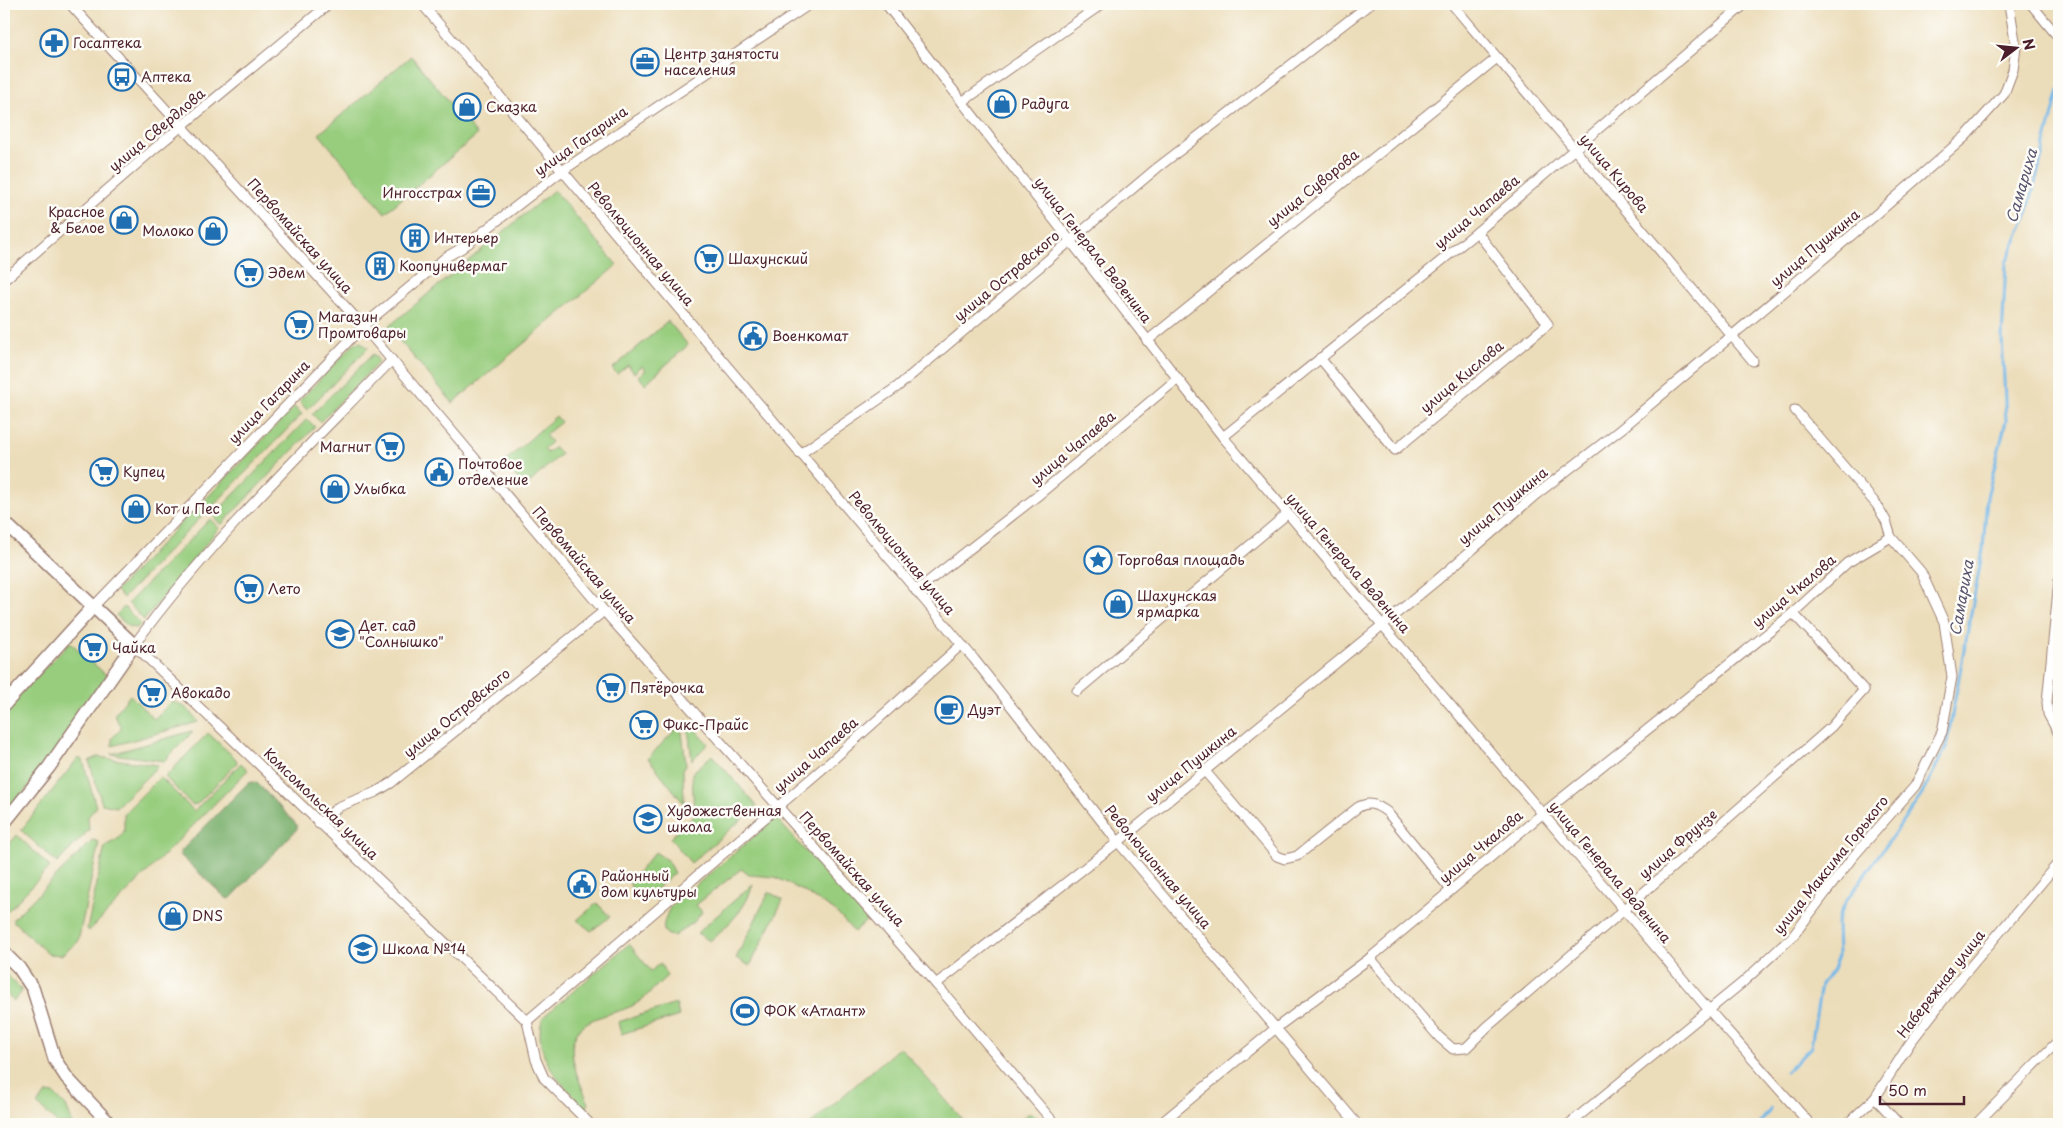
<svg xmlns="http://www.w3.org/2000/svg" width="2063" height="1128" font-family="'Playpen Sans',sans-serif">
  <rect width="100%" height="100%" fill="#fdfcf7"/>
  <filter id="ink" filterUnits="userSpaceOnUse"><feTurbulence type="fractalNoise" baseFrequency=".02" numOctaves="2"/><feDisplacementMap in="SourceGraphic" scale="10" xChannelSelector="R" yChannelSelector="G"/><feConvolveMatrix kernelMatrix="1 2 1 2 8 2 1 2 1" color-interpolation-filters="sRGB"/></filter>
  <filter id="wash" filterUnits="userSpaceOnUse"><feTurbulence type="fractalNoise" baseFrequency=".0096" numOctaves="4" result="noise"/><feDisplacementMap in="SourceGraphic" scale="20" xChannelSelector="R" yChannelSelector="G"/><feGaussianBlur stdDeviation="1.12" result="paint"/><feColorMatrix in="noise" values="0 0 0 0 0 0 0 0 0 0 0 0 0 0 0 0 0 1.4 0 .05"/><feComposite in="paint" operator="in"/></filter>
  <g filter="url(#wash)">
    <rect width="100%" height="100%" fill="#ecddba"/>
    <!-- green -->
    <g fill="#98cd7e" stroke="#717654">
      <polygon points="411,56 477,135 385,213 319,134"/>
      <polygon points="554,190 617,265 453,403 388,327"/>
      <polygon points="668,321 688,345 645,384 638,376 646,370 642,366 634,373 628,365 617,374 612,369"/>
      <polygon points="361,342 368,348 307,410 299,401 355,343"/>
      <polygon points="373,354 378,360 377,364 320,422 312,414"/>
      <polygon points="294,407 302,414 208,511 201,504"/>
      <polygon points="556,416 561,422 545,435 551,442 544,449 547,453 555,447 561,454 525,487 503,463"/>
      <polygon points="307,419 315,427 221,525 213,516"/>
      <polygon points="197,506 204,514 123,598 116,591"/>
      <polygon points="210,519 219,528 144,620 128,603"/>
      <polygon points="124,607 141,624 137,628 129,627 116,615"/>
      <polygon points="70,642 107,676 46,764 6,814 4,812 4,710"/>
      <path d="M130,695L154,719L171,702C181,701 194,714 198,722L112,746V738L121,729V726L114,715Z"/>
      <polygon points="687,720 708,744 692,760"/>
      <polygon points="681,724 686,765 683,769 684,804 648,758"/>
      <polygon points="192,731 193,732 164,761 111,754"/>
      <polygon points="208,733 236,759 237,763 197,804 192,805 165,777"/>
      <polygon points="712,755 757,806 691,863 670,838 694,816 692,773"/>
      <polygon points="98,757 157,765 158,766 116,807 102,804 89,761"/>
      <polygon points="78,758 83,760 96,807 88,817 89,830 57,863 22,831 22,829"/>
      <polygon points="241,763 248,770 89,931 87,929 105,846 118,839 124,832 124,813 160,777 194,811"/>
      <path d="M776,818L867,920L854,932L835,911L801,890L775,877L749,875L741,869L696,905L702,912L694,922L674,936C656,935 666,917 670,907Z"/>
      <polygon points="17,835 50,867 4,915 4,850"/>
      <polygon points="93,840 99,842 78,942 61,955 48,954 12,920"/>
      <path d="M655,852L667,860L674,873L645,899C637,898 630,890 630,882Z"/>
      <path d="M753,884C746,910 729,924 710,941L697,933Z"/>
      <polygon points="769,892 783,900 750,966 736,958"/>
      <polygon points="597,903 610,917 591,931 577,920"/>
      <path d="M629,944L651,971L660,963L667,976C656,985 645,1000 632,1006C620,1012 605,1014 592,1020C556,1037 578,1077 589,1104L585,1108C562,1086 530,1053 543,1017Z"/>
      <polygon points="5,973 21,989 21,993 14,1001 4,991"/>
      <polygon points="676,1004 679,1016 621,1034 618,1022"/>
      <polygon points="900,1047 963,1120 958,1124 810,1124"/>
      <polygon points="47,1093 54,1094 66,1106 73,1124 58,1124 37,1104"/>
      <polygon points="1027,1114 1033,1114 1043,1124 1016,1124"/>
    </g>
    <!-- forest -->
    <polygon fill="#7ab06d" stroke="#62684c" points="253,782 257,783 297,825 297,829 230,899 226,898 180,855 181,851 248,783"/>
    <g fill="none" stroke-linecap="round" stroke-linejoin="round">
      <!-- stream -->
      <g stroke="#72b8e9" stroke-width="3">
        <polyline points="1786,1072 1811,1047 1821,984 1833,970 1838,956 1837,923 1846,901 1921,796 1946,747 1983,549 1987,497 2006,421 2002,338 2006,263 2026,218 2059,90"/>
        <polyline points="1759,1124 1771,1109"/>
      </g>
    </g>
  </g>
  <g filter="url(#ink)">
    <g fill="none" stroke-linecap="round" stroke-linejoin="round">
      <!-- street casing -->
      <g stroke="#9b7e72" stroke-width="11">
        <g id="street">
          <polyline points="70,4 363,326 604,611 936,984 1055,1124"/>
          <polyline points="422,4 974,659 1118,842 1357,1124"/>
          <polyline points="886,4 1223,437 1709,1010 1810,1124"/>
          <polyline points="1452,4 1753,361"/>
          <polyline points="2031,4 2059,38"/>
          <polyline points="962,102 1102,4"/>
          <polyline points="4,280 154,149 329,4"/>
          <polyline points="1147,341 1497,58"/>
          <polyline points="1320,358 1395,450 1548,324 1477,232"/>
          <path d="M392,360C303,452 210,541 134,645L527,1021L536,1060L544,1078L590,1124"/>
          <polyline points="1223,437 1477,232 1745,4"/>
          <polyline points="800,454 897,387 1157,168 1370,4"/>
          <polyline points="2059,580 2047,702 2048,714 2059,734"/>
          <polyline points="916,591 1036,497 1176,380"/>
          <polyline points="93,607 363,326 446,257 462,248 562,171 810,4"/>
          <polyline points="1077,691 1287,514"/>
          <path d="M1204,770L1277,856L1285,859L1297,856L1357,808C1369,801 1376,804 1387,812L1451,890"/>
          <polyline points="319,824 338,807 376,792 391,783 604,611"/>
          <polyline points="1370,958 1439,1037 1453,1049 1466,1048 1487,1027 1624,910 1831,727 1864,690 1793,613"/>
          <polyline points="936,984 1118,842 1436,581 1533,497 1621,429 1872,218 1966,136 2004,94 2013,70 2016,47 2009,4"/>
          <polyline points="527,1021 828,764 961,645"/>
          <polyline points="1875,1098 1899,1124"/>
          <polyline points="1160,1124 1276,1028 1370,958 1542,814 1793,613 1847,563 1891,537"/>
          <polyline points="1569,1124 1742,983 1793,936 1852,858 1915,786 1942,732 1952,677 1944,622 1921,572 1891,537 1886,521 1877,505 1795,410"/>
          <polyline points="1847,1124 1875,1098 1910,1043 1955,985 2059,862"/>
          <polyline points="1976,1124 2059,1040"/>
        </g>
      </g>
      <!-- secondary casing -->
      <g stroke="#9b7e72" stroke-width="15">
        <g id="secondary">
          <polyline points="4,522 134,645 49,767 4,823"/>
          <polyline points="4,705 93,607"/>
          <polyline points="4,953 19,968 33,989 55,1060 67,1078 110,1124"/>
        </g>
      </g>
      <!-- street -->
      <use href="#street" stroke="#fff" stroke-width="9"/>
      <!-- secondary -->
      <use href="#secondary" stroke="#fff" stroke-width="12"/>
    </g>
  </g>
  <!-- icons -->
  <defs>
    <g id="pharmacy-ring" transform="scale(1.4375)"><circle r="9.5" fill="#fdfcf7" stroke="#1f6fb2" stroke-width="1.5"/><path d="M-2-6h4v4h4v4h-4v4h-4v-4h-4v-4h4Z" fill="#1f6fb2"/></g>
    <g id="office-ring" transform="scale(1.4375)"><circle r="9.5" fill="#fdfcf7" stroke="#1f6fb2" stroke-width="1.5"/><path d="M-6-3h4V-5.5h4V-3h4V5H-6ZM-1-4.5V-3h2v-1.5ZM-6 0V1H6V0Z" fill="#1f6fb2"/></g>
    <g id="bus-ring" transform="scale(1.4375)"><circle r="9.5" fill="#fdfcf7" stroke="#1f6fb2" stroke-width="1.5"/><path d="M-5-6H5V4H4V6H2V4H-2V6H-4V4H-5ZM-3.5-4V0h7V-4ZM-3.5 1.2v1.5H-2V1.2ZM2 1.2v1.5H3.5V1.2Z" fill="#1f6fb2"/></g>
    <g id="shop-ring" transform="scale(1.4375)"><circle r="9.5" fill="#fdfcf7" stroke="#1f6fb2" stroke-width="1.5"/><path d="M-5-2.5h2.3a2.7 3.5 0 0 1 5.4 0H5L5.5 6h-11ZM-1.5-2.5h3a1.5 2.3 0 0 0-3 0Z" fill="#1f6fb2"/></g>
    <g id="building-ring" transform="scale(1.4375)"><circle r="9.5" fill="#fdfcf7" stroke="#1f6fb2" stroke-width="1.5"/><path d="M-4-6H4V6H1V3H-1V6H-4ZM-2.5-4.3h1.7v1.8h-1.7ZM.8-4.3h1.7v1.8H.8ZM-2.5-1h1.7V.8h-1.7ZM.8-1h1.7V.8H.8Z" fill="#1f6fb2"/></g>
    <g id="supermarket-ring" transform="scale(1.4375)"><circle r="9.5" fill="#fdfcf7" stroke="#1f6fb2" stroke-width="1.5"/><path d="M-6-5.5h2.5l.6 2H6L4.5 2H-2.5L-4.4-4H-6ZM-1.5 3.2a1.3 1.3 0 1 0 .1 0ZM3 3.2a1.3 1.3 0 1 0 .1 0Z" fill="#1f6fb2"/></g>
    <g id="civic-ring" transform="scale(1.4375)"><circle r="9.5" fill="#fdfcf7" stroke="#1f6fb2" stroke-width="1.5"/><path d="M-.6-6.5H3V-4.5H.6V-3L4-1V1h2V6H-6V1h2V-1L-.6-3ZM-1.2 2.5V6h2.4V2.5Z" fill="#1f6fb2"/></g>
    <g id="sight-ring" transform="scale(1.4375)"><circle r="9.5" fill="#fdfcf7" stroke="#1f6fb2" stroke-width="1.5"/><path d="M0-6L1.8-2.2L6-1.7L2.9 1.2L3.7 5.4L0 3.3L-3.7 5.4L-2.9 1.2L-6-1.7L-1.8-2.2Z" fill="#1f6fb2"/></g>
    <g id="school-ring" transform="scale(1.4375)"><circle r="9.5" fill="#fdfcf7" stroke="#1f6fb2" stroke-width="1.5"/><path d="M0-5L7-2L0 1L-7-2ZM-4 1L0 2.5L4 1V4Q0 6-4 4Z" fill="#1f6fb2"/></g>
    <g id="cafe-ring" transform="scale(1.4375)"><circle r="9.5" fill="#fdfcf7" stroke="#1f6fb2" stroke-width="1.5"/><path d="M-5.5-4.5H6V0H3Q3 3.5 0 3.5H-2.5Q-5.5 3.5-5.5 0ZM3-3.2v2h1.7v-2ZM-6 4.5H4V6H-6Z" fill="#1f6fb2"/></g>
    <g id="university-ring" transform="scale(1.4375)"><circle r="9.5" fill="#fdfcf7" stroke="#1f6fb2" stroke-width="1.5"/><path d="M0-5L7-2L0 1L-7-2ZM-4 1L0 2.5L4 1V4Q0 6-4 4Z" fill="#1f6fb2"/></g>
    <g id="stadium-ring" transform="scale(1.4375)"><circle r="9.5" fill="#fdfcf7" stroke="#1f6fb2" stroke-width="1.5"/><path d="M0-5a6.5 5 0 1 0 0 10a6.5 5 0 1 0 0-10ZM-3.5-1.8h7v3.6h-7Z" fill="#1f6fb2"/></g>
  </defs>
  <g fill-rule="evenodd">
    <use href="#pharmacy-ring" x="54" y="43"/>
    <use href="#office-ring" x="645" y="62"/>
    <use href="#bus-ring" x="122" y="77"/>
    <use href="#shop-ring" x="1002" y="104"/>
    <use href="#shop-ring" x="467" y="107"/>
    <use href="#office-ring" x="481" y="193"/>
    <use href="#shop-ring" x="124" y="220"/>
    <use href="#shop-ring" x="213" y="231"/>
    <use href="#building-ring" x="415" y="238"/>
    <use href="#supermarket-ring" x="709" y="259"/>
    <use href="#building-ring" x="380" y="266"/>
    <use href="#supermarket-ring" x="249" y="273"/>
    <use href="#supermarket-ring" x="299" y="325"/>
    <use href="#civic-ring" x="753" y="336"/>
    <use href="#supermarket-ring" x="390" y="447"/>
    <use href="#supermarket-ring" x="104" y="472"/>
    <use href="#civic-ring" x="439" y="472"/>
    <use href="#shop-ring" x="335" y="489"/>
    <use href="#shop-ring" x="136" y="509"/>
    <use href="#sight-ring" x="1098" y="560"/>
    <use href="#supermarket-ring" x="249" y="589"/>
    <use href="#shop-ring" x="1118" y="604"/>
    <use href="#school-ring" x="340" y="634"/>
    <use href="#supermarket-ring" x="93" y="648"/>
    <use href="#supermarket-ring" x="611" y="688"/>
    <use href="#supermarket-ring" x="152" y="693"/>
    <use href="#cafe-ring" x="949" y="710"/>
    <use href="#supermarket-ring" x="644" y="725"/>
    <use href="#university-ring" x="648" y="819"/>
    <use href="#civic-ring" x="582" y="884"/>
    <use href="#shop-ring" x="173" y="916"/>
    <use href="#school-ring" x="363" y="949"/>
    <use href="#stadium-ring" x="745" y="1011"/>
  </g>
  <g text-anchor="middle" stroke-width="5" stroke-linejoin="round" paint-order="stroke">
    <!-- poi labels -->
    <g font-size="14" fill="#4a1f2b" stroke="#fdfcf7" text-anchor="start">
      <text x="73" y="48">Госаптека</text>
      <text x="664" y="59">Центр занятости<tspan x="664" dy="16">населения</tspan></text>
      <text x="141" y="82">Аптека</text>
      <text x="1021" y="109">Радуга</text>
      <text x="486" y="112">Сказка</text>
      <text x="462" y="198" text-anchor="end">Ингосстрах</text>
      <text x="105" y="217" text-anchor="end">Красное<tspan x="105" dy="16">&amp; Белое</tspan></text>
      <text x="194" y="236" text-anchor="end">Молоко</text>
      <text x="434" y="243">Интерьер</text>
      <text x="728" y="264">Шахунский</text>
      <text x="399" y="271">Коопунивермаг</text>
      <text x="268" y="278">Эдем</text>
      <text x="318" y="322">Магазин<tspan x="318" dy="16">Промтовары</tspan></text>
      <text x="772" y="341">Военкомат</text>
      <text x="371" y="452" text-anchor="end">Магнит</text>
      <text x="458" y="469">Почтовое<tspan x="458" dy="16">отделение</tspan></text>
      <text x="123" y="477">Купец</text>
      <text x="354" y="494">Улыбка</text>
      <text x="155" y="514">Кот и Пес</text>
      <text x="1117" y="565">Торговая площадь</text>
      <text x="268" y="594">Лето</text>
      <text x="1137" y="601">Шахунская<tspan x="1137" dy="16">ярмарка</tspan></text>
      <text x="359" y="631">Дет. сад<tspan x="359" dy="16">"Солнышко"</tspan></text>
      <text x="112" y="653">Чайка</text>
      <text x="630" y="693">Пятёрочка</text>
      <text x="171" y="698">Авокадо</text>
      <text x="968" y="715">Дуэт</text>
      <text x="663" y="730">Фикс-Прайс</text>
      <text x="667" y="816">Художественная<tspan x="667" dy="16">школа</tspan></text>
      <text x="601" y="881">Районный<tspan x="601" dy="16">дом культуры</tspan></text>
      <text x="192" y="921">DNS</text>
      <text x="382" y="954">Школа №14</text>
      <text x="764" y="1016">ФОК «Атлант»</text>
    </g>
    <!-- street labels -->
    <g font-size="14" fill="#4a1f2b" stroke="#fdfcf7">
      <text transform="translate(157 130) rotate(-40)" y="5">улица Свердлова</text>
      <text transform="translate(581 141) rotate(-35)" y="5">улица Гагарина</text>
      <text transform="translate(1614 173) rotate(50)" y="5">улица Кирова</text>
      <text transform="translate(1313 188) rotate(-39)" y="5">улица Суворова</text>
      <text transform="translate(1477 212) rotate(-40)" y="5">улица Чапаева</text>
      <text transform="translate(300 236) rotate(48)" y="5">Первомайская улица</text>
      <text transform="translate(641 244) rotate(50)" y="5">Революционная улица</text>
      <text transform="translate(1815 248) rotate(-40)" y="5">улица Пушкина</text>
      <text transform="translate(1093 250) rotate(52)" y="5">улица Генерала Веденина</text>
      <text transform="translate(1007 276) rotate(-40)" y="5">улица Островского</text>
      <text transform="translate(1462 377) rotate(-40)" y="5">улица Кислова</text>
      <text transform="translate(269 402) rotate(-46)" y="5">улица Гагарина</text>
      <text transform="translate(1073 448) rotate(-40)" y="5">улица Чапаева</text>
      <text transform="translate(1503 506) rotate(-40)" y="5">улица Пушкина</text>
      <text transform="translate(902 553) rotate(50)" y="5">Революционная улица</text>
      <text transform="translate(1348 563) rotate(49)" y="5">улица Генерала Веденина</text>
      <text transform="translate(584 565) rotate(49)" y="5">Первомайская улица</text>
      <text transform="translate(1794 591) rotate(-40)" y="5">улица Чкалова</text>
      <text transform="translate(457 713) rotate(-39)" y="5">улица Островского</text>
      <text transform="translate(816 755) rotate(-41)" y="5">улица Чапаева</text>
      <text transform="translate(1191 764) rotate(-39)" y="5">улица Пушкина</text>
      <text transform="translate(321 804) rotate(44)" y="5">Комсомольская улица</text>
      <text transform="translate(1678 844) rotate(-41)" y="5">улица Фрунзе</text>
      <text transform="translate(1481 847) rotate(-40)" y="5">улица Чкалова</text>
      <text transform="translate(1831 865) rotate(-51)" y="5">улица Максима Горького</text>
      <text transform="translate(1158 867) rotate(50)" y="5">Революционная улица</text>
      <text transform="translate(852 869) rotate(48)" y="5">Первомайская улица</text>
      <text transform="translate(1610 872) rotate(50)" y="5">улица Генерала Веденина</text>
      <text transform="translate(1941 984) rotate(-52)" y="5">Набережная улица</text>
    </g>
    <!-- water labels -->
    <g font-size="15" font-style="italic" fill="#58556e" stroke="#fdfcf7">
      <text transform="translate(2022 186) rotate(-74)" y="5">Самариха</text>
      <text transform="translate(1962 598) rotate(-80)" y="5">Самариха</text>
    </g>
  </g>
  <!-- margin -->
  <rect width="2063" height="1128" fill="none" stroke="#fdfcf7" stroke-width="20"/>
  <!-- north arrow -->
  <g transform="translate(2016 48) rotate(74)" stroke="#fdfcf7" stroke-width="4" paint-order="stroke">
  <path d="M0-4L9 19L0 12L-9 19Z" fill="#4a1f2b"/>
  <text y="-8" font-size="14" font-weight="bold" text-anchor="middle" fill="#4a1f2b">N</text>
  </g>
  <!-- scale -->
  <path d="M1880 1096v8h84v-8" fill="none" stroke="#4a1f2b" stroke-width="2.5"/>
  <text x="1888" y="1096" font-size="15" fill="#4a1f2b" stroke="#fdfcf7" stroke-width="4" paint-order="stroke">50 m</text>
</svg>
